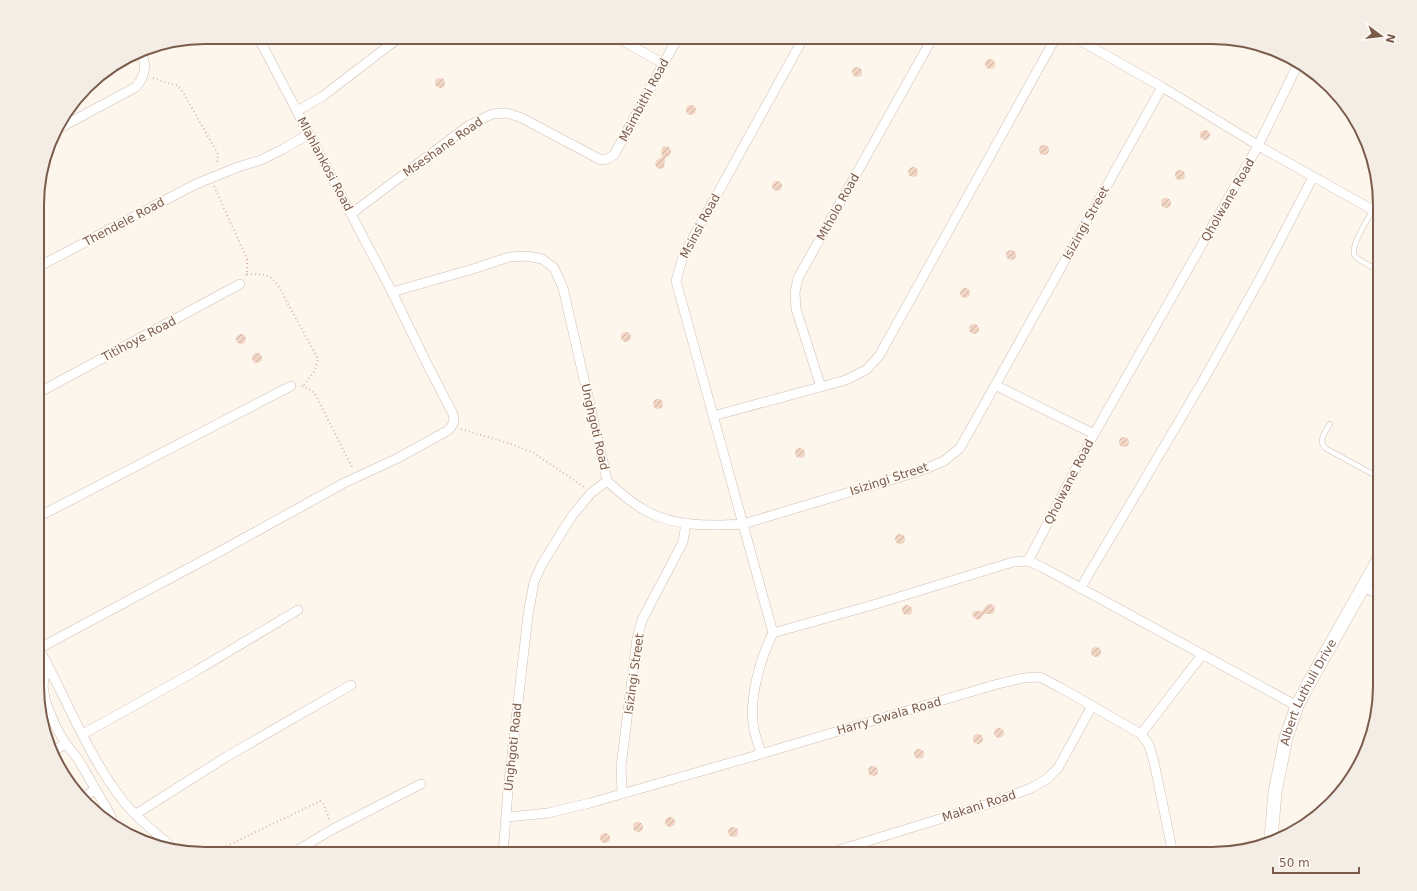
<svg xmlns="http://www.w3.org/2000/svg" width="1417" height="891" font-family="'DejaVu Sans',sans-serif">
  <defs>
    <pattern id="building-hatch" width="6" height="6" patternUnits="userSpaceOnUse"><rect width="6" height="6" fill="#f3d5c3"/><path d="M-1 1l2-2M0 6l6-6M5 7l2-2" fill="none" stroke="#cab0a1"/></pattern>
  </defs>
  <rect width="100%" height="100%" fill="#fdf6ec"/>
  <!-- building -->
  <g fill="url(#building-hatch)">
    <circle cx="990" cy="64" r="5"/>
    <circle cx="857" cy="72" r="5"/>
    <circle cx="440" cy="83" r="5"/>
    <circle cx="691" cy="110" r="5"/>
    <circle cx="1205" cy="135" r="5"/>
    <circle cx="1044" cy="150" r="5"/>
    <polygon points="664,146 669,147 671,151 670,155 665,158 664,168 660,169 656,167 655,163 657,160 662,157 661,150"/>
    <circle cx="913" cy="172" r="5"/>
    <circle cx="1180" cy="175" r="5"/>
    <circle cx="777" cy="186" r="5"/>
    <circle cx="1166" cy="203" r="5"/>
    <circle cx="1011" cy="255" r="5"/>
    <circle cx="965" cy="293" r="5"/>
    <circle cx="974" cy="329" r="5"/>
    <circle cx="626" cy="337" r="5"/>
    <circle cx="241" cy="339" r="5"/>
    <circle cx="257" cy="358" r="5"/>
    <circle cx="658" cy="404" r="5"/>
    <circle cx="1124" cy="442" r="5"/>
    <circle cx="800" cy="453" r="5"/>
    <circle cx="900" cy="539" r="5"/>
    <polygon points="990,604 993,605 995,608 994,613 991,614 984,614 981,618 978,620 974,618 972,614 974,611 982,611 987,605"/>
    <circle cx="907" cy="610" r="5"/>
    <circle cx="1096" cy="652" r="5"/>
    <circle cx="999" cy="733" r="5"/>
    <circle cx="978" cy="739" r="5"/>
    <circle cx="919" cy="754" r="5"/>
    <circle cx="873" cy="771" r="5"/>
    <circle cx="670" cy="822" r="5"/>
    <circle cx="638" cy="827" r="5"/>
    <circle cx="733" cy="832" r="5"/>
    <circle cx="605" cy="838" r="5"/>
  </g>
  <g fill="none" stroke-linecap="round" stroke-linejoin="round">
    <!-- lane casing -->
    <g stroke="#d1beb0" stroke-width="5.5">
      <g id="lane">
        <path d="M1373,210C1368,219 1349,247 1355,256C1359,261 1373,267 1380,271"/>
        <path d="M1330,424C1325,432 1318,440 1325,448L1380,478"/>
      </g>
    </g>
    <!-- street casing -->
    <g stroke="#d1beb0" stroke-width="10">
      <g id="street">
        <polyline points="616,37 664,64"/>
        <polyline points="1074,37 1162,87 1264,149 1380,214"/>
        <polyline points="297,111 323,96 400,37"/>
        <path d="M54,131L136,87C146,75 147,64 140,50"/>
        <polyline points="351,214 468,126 492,114 507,113 522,118 601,160 607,159 614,155 678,37"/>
        <polyline points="38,267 196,184 238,167 261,160 283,149 309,134"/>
        <polyline points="392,292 473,269 509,257 527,256 542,259 554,268 563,288 604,466 607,481"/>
        <polyline points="995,385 1094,434"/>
        <polyline points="821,387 796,309 795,292 798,278 933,37"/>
        <polyline points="38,393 240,284"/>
        <polyline points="713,416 846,380 866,370 879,356 1056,37"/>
        <path d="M607,481C619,492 632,503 646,511C675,527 711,526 743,524L917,472L944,461L960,448L1162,87"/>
        <polyline points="38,517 291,386"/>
        <polyline points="1028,561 1094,434 1258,146 1299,62"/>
        <polyline points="1363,587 1380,595"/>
        <polyline points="1080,589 1204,379 1262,275 1313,177"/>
        <polyline points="773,633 676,281 683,256 804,37"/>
        <path d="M38,647C66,697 88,757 124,802C138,820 158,834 175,850"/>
        <path d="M38,649L219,552L344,483L398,458L447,431C453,426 455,422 453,414L426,362L392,292L258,37"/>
        <polyline points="47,663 43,685 45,699 50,713 57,729 66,744 78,759 107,809 112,819 113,827"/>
        <polyline points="83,734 196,671 298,610"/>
        <polyline points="1141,734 1202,655"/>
        <polyline points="53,751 66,744"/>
        <path d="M761,754C759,746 756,738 754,730C748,701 760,659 773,633L876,604L1013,562L1028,561L1042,567L1297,706"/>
        <polyline points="622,793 621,767 637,638 642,620 683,542 686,523"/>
        <polyline points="85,797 95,789"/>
        <polyline points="136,814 226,757 351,685"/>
        <polyline points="507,817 548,813 590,803 761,754 994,685 1023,678 1037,677 1042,678 1061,688 1141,734 1149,745 1154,762 1173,854"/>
        <polyline points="291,854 333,829 421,784"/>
        <polyline points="503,854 508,790 528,615 534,582 542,564 572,516 591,493 607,481"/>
        <polyline points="826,854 998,801 1031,788 1047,779 1058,768 1092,706"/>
      </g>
    </g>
    <!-- secondary casing -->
    <g stroke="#d6c0b0" stroke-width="14">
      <g id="secondary">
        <path id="s1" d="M1271,839L1275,792L1286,738L1297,706L1309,683L1380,557"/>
      </g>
    </g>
    <!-- path -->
    <g stroke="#d9b8a5" stroke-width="2" stroke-dasharray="1 3" stroke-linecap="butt">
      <polyline points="153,78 178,86 184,94 218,154 217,164"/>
      <polyline points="214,186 247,259 247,274 245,276"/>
      <path d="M247,274C264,275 269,272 279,287L318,359L315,370L304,385"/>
      <polyline points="302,386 314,392 353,469"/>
      <polyline points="461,429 511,444 534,453 584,487"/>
      <polyline points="217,854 227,846 320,801 323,803 330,821"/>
    </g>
    <!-- lane -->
    <use href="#lane" stroke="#fff" stroke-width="4.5"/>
    <!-- street -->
    <use href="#street" stroke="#fff" stroke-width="9"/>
    <!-- secondary -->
    <use href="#secondary" stroke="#fff" stroke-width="13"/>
  </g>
  <g text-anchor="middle" stroke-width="3.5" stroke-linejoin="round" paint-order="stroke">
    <!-- street labels -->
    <g font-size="12" fill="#7a5c4d" stroke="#fffaf3">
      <text transform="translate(644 100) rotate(-62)" y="4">Msimbithi Road</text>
      <text transform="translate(443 147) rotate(-35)" y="4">Mseshane Road</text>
      <text transform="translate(325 164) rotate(62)" y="4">Mlahlankosi Road</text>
      <text transform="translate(1228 200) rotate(-60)" y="4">Qholwane Road</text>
      <text transform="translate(838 207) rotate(-61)" y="4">Mtholo Road</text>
      <text transform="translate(124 222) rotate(-28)" y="4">Thendele Road</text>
      <text transform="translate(1086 223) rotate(-61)" y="4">Isizingi Street</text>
      <text transform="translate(700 226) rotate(-62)" y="4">Msinsi Road</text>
      <text transform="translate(139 339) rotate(-28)" y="4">Titihoye Road</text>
      <text transform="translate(595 427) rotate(77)" y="4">Unghgoti Road</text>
      <text transform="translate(889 479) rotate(-18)" y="4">Isizingi Street</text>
      <text transform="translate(1069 482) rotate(-63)" y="4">Qholwane Road</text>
      <text transform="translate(634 674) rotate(-82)" y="4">Isizingi Street</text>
      <text dy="4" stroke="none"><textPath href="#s1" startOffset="153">Albert Luthuli Drive</textPath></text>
      <text transform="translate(889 716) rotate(-16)" y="4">Harry Gwala Road</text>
      <text transform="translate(513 747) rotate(-84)" y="4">Unghgoti Road</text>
      <text transform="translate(979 806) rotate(-18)" y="4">Makani Road</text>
    </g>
  </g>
  <!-- crop -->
  <path d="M0 0H1417V891H0ZM205 44H1212A161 161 0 0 1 1373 205V686A161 161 0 0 1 1212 847H205A161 161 0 0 1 44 686V205A161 161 0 0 1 205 44Z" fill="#f4ede6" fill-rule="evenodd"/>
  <path fill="none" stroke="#7a5c4d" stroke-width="2" d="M205 44H1212A161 161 0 0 1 1373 205V686A161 161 0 0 1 1212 847H205A161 161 0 0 1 44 686V205A161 161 0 0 1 205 44Z"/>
  <!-- north arrow -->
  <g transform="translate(1381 36) rotate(105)" stroke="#fffaf3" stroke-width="3" paint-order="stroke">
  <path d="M0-3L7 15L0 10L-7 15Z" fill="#7a5c4d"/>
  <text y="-6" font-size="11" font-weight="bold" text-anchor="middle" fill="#7a5c4d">N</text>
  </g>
  <!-- scale -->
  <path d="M1273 867v6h86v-6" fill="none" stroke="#7a5c4d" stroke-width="2"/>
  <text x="1279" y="867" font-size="12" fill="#7a5c4d" stroke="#fffaf3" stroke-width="3" paint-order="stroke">50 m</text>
</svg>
